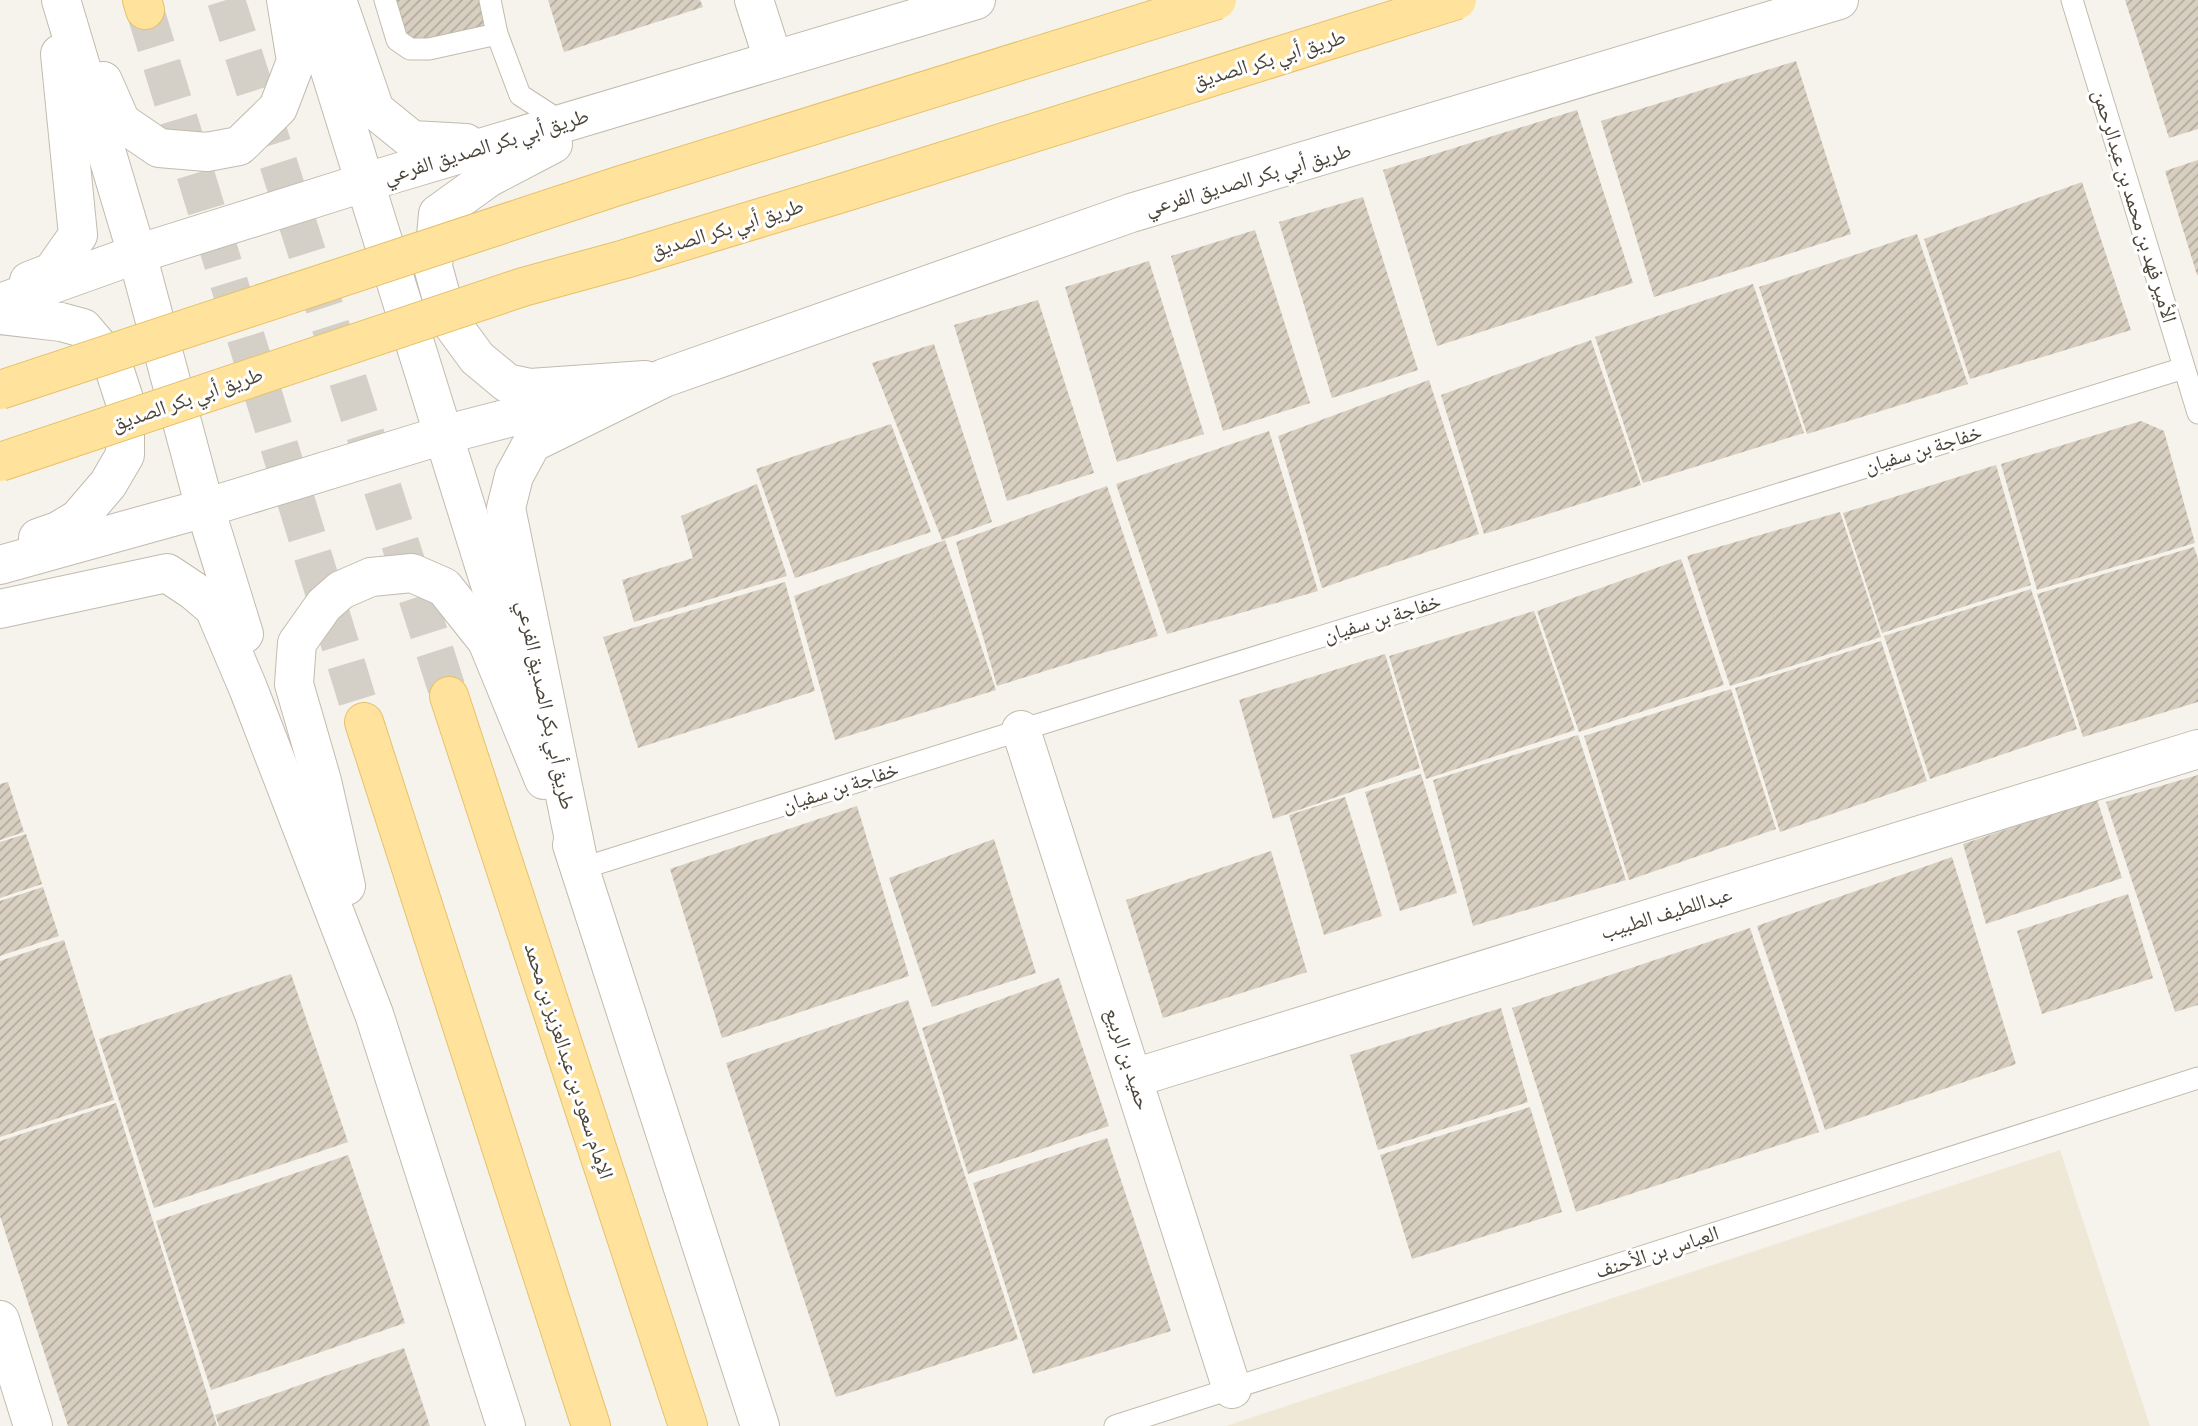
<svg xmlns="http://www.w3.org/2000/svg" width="2198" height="1426" font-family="'Alegreya Sans','Noto Naskh Arabic',sans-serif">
  <defs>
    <pattern id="building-hatch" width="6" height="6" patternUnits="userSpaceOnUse" patternTransform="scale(1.75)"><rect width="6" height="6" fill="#d8cfc1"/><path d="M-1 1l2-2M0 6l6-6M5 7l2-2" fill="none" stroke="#b1aa9e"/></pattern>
  </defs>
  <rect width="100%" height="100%" fill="#f6f3ec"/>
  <!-- education -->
  <polygon fill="#efe8d6" points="2060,1150 2150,1426 1226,1426"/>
  <!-- building -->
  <g fill="url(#building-hatch)">
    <polygon points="394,0 481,0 490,28 410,43"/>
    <polygon points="548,0 700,0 703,7 564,52"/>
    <polygon points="2125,0 2198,0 2198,129 2169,138"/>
    <polygon points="1796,61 1851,234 1654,297 1601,121"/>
    <polygon points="1577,110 1633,283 1437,346 1383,170"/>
    <polygon points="2198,160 2198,275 2197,275 2165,171"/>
    <polygon points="2082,182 2131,330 1970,379 1924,239"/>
    <polygon points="1363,197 1418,370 1332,398 1279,222"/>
    <polygon points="1255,230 1310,403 1223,431 1171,256"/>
    <polygon points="1917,234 1968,384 1807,434 1759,287"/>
    <polygon points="1149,261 1204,434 1117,462 1065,287"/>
    <polygon points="1753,284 1804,433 1643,483 1595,337"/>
    <polygon points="1038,300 1094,473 1007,501 954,325"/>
    <polygon points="1591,340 1641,485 1484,534 1441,395"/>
    <polygon points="934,344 992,522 942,540 872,363"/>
    <polygon points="1429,380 1479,534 1322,588 1278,436"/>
    <polygon points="2141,421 2164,431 2195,543 2037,590 2001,464"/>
    <polygon points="891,424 931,532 795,578 756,469"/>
    <polygon points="1269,431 1318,591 1167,634 1116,484"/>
    <polygon points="1996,465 2031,585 1882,633 1843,513"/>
    <polygon points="757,484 787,576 634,622 622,580 693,558 681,516"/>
    <polygon points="1107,486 1158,636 997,686 956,542"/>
    <polygon points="1840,512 1881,637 1730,686 1687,556"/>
    <polygon points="945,540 996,690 835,740 794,596"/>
    <polygon points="2194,547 2198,559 2198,702 2083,737 2037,594"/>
    <polygon points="1681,559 1724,685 1579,732 1537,611"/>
    <polygon points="785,582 815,691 638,748 603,637"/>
    <polygon points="2031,589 2077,729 1930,779 1884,636"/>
    <polygon points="1534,611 1575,730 1426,779 1389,656"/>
    <polygon points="1881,641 1927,781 1780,832 1735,688"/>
    <polygon points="1385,654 1420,768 1273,819 1239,700"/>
    <polygon points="1731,689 1776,829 1629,880 1584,736"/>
    <polygon points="1578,735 1626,880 1473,926 1433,780"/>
    <polygon points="1421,774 1457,893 1400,911 1365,792"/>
    <polygon points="2198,775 2198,1005 2175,1012 2106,802"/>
    <polygon points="8,782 24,832 0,840 0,784"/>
    <polygon points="1345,797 1382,916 1324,935 1289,815"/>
    <polygon points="2097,799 2122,878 1986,924 1963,844"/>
    <polygon points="857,806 909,976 722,1038 670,869"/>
    <polygon points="26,834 42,884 0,898 0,842"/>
    <polygon points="994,839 1036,973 932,1007 889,878"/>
    <polygon points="1271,851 1307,972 1163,1018 1126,900"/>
    <polygon points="1952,857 2016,1064 1825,1130 1757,926"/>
    <polygon points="43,887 59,936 0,956 0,901"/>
    <polygon points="2128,894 2153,978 2042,1014 2017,931"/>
    <polygon points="1750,928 1819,1132 1576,1212 1512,1008"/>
    <polygon points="64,940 114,1100 0,1137 0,961"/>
    <polygon points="291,974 348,1142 154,1208 99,1039"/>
    <polygon points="1059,978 1109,1126 968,1174 922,1028"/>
    <polygon points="908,1000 1018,1339 836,1397 726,1063"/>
    <polygon points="1501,1008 1528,1102 1378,1150 1350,1055"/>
    <polygon points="116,1103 217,1426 68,1426 0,1216 0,1141"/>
    <polygon points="1530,1107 1562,1212 1412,1259 1380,1155"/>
    <polygon points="1107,1138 1171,1331 1033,1374 973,1183"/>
    <polygon points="348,1155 405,1323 211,1390 156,1221"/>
    <polygon points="404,1348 430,1426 219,1426 215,1415"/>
  </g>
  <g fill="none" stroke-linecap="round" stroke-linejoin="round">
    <!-- primary-tunnel -->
    <g stroke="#d4d0c8" stroke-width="38" stroke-dasharray="38 19" stroke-linecap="butt">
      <polyline points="226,0 449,696"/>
      <polyline points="145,10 364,722"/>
    </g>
    <!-- service casing -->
    <g stroke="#c2bbae" stroke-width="23">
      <g id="service">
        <polyline points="385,0 397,40 410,49 429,49 497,34"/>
        <polyline points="490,0 497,34 520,95 563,123"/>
        <polyline points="2072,0 2198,413"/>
        <polyline points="580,869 1021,730 2184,368"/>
        <polyline points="1115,1426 2198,1078"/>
      </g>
    </g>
    <!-- minor casing -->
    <g stroke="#c2bbae" stroke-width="40">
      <g id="minor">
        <polyline points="754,0 773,59"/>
        <polyline points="1021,730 1232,1389"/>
        <polyline points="1134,1078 2198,749"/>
        <polyline points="0,1320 33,1426"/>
      </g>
    </g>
    <!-- tertiary casing -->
    <g stroke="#c2bbae" stroke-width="40">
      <g id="tertiary">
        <polyline points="61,0 137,254 205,508 244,634"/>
        <polyline points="308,0 517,671"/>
        <polyline points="337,0 375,110 412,140 466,143"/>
        <polyline points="103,81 121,122 159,148 207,152 239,146 278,108 296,61 286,0"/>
        <polyline points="553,144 488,178 438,214 433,267 447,317 477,358 507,383 530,388 645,380"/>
        <polyline points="29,281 52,272 78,235 60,54"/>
        <polyline points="0,303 137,254 363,183 976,0"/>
        <polyline points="0,315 61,322 83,328 112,362 125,402 125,455 108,484 78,519 58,531 38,538"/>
        <polyline points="0,565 205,508 443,435 574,401"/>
        <polyline points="0,609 167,573 194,591 214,608 248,688 374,1014 506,1426"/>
        <polyline points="572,845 760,1426"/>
        <polyline points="580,869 506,508 514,476 532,443 664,378 1131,213 1839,0"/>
        <polyline points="346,886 322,781 294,684 297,643 324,605 341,590 371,577 412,573 444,587 487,641 544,780"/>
      </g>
    </g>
    <!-- primary casing -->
    <g stroke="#e6c16a" stroke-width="40">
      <g id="primary">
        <polyline points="142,0 145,10"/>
        <polyline points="449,696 688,1426"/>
        <polyline points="364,722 591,1426"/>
      </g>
    </g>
    <!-- service -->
    <use href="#service" stroke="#fff" stroke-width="21"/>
    <!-- minor -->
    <use href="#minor" stroke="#fff" stroke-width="38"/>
    <!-- tertiary -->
    <use href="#tertiary" stroke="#fff" stroke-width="38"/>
    <!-- primary -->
    <use href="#primary" stroke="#ffe39c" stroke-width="38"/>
    <!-- primary-bridge casing -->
    <g stroke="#e6c16a" stroke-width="40" stroke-linecap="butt">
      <g id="primary-bridge">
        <polyline points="0,390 618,186 1217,0"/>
        <polyline points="0,462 523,287 625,259 842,193 1457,0"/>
      </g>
    </g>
    <!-- primary-bridge -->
    <use href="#primary-bridge" stroke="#ffe39c" stroke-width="38"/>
  </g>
  <g text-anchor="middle" stroke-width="6" stroke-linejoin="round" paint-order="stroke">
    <!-- street labels -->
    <g font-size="21" fill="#4b4439" stroke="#fff">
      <text transform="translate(1269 59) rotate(-17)" y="7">طريق أبي بكر الصديق</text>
      <text transform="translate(486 146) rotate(-17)" y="7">طريق أبي بكر الصديق الفرعي</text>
      <text transform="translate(1248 179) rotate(-16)" y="7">طريق أبي بكر الصديق الفرعي</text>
      <text transform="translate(2135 206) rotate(73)" y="7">الأمير فهد بن محمد بن عبدالرحمن</text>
      <text transform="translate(727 228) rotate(-17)" y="7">طريق أبي بكر الصديق</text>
      <text transform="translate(187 399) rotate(-19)" y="7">طريق أبي بكر الصديق</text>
      <text transform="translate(1923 449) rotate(-17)" y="7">خفاجة بن سفيان</text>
      <text transform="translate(1382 618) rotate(-17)" y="7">خفاجة بن سفيان</text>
      <text transform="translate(546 705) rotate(78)" y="7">طريق أبي بكر الصديق الفرعي</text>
      <text transform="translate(840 787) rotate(-18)" y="7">خفاجة بن سفيان</text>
      <text transform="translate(1666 913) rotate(-17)" y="7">عبداللطيف الطبيب</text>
      <text transform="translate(1128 1059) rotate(72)" y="7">حميد بن الربيع</text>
      <text transform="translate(569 1061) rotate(72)" y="7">الإمام سعود بن عبدالعزيز بن محمد</text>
      <text transform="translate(1657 1252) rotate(-18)" y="7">العباس بن الأحنف</text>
    </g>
  </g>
</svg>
